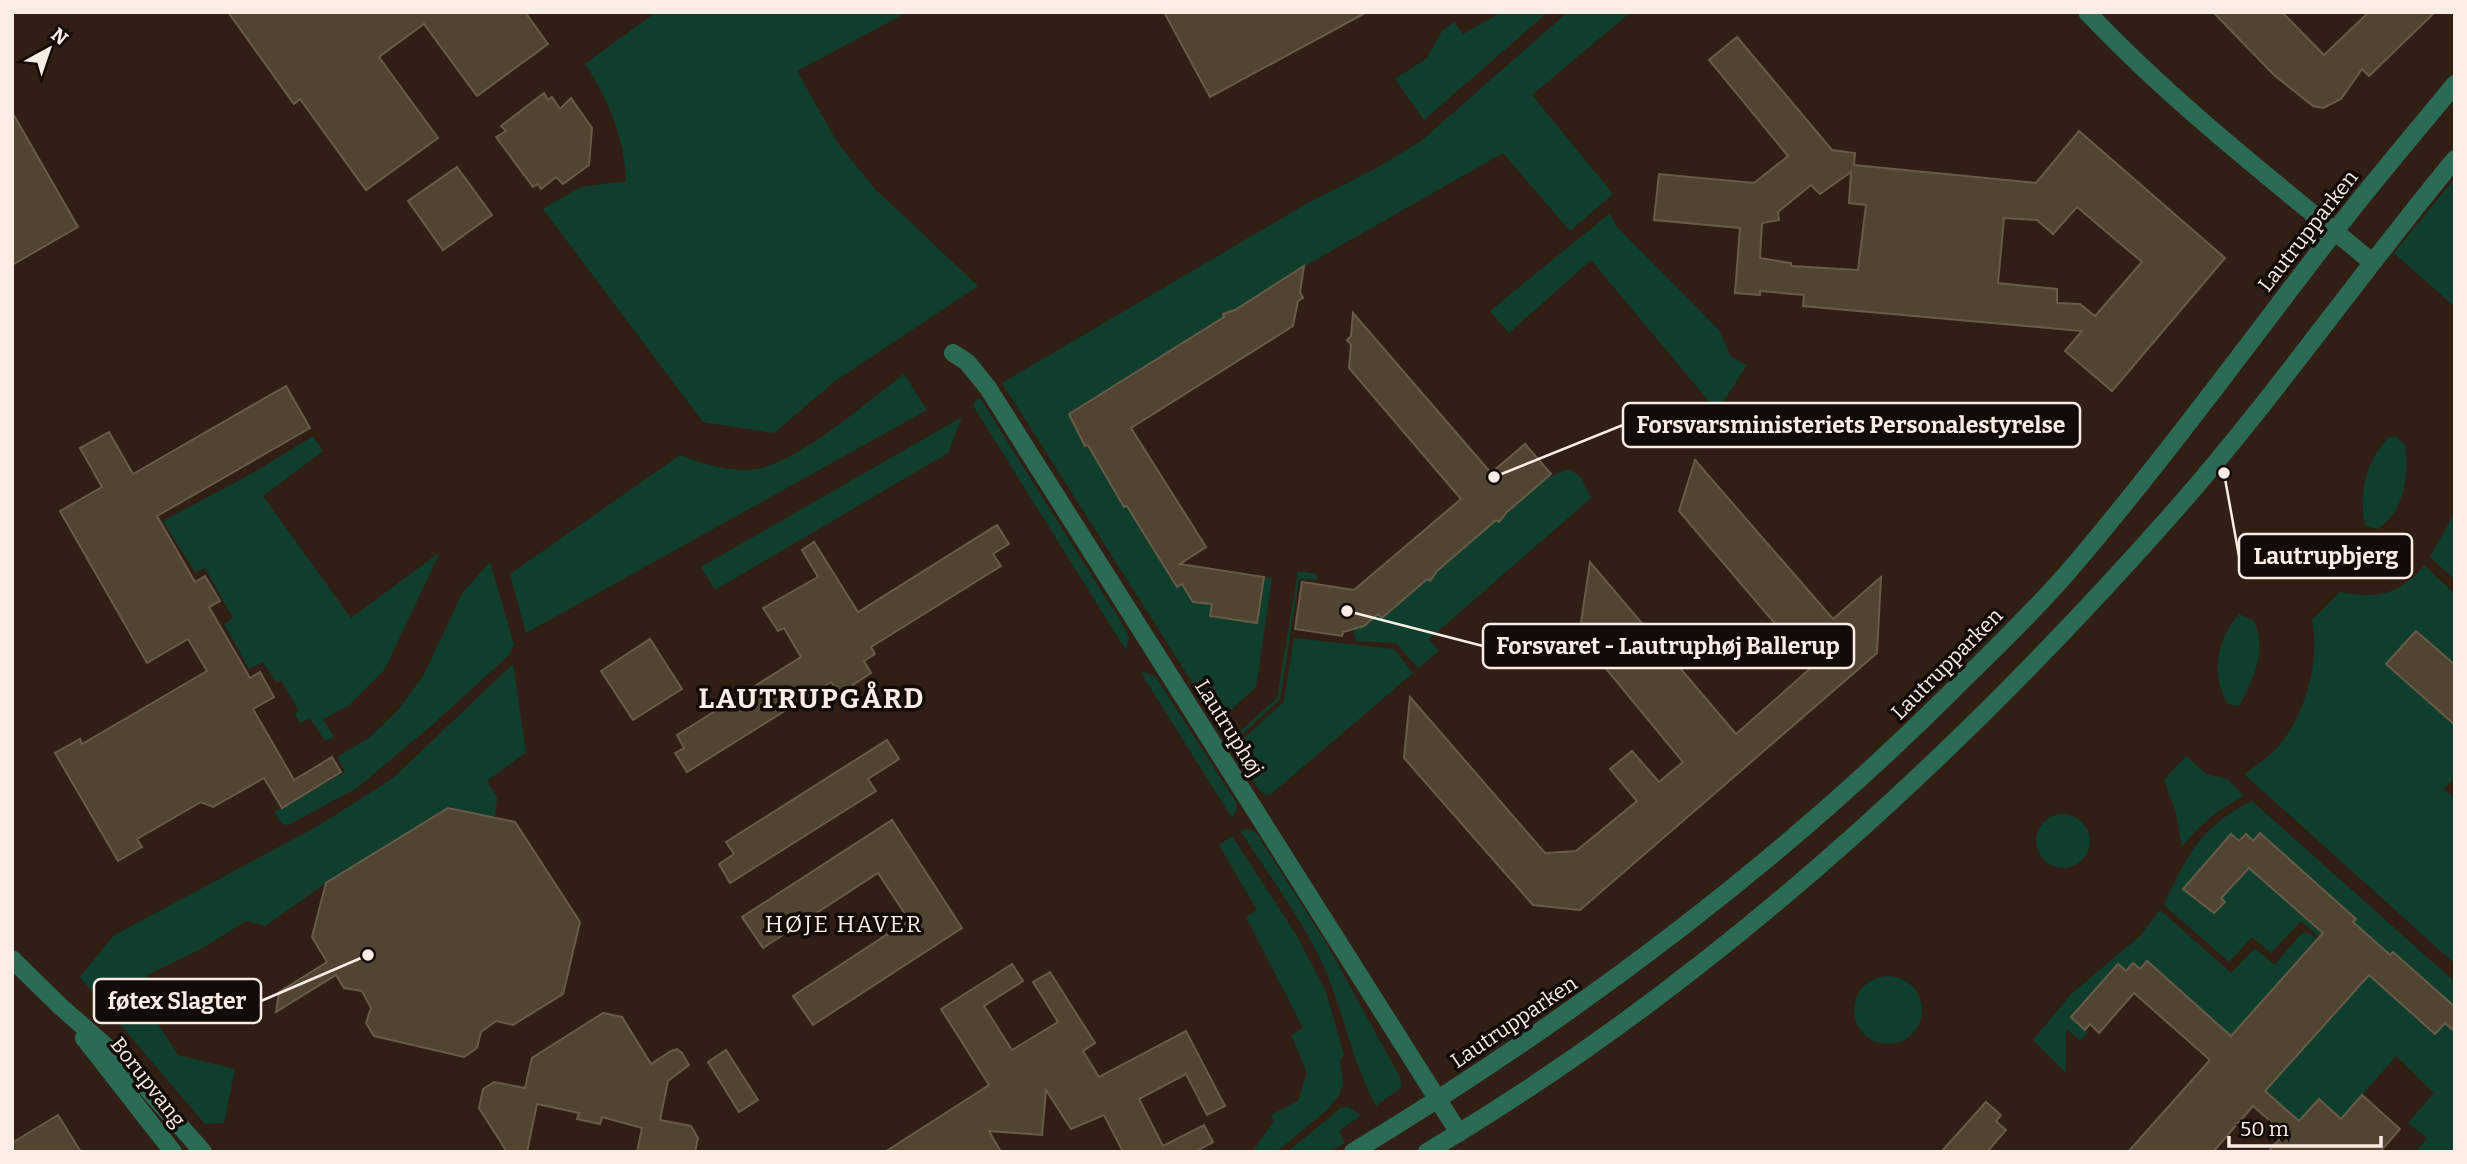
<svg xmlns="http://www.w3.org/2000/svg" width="2467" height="1164" font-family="Bitter,serif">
  <rect width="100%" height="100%" fill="#311f15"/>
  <!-- green -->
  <g fill="#103e2c">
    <path d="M656,12H908L797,71L837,142L874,188L978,286L835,381L774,433L703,422L543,209L581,187L626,181C625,139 608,98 585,64Z"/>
    <polygon points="1502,12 1548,12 1424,120 1395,79 1427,58 1442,31 1454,22 1463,34"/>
    <polygon points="1568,12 1631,12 1532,95 1613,194 1570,231 1503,153 1312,262 1235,310 1223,313 1224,317 1120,382 1088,445 1124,507 1127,506 1177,586 1182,584 1194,602 1212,604 1211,616 1257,623 1264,577 1272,578 1256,687 1222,718 1215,718 1002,383 1306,204 1382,165 1421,141"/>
    <polygon points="2455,178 2455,307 2394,253"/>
    <polygon points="1610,213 1616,226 1719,330 1731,357 1747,365 1717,411 1591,260 1509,333 1490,311"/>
    <path d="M904,374L927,410L526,633L510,574L680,455C705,465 737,475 765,467C808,454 867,402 904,374Z"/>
    <polygon points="980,398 1126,630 1129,638 1126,650 974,407 974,402"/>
    <polygon points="962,417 948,453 715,590 701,567"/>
    <polygon points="313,436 323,451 263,496 351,618 440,552 385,669 348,706 323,719 334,737 325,741 310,718 300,723 295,714 299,711 281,680 277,683 263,662 249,669 224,624 233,618 205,568 195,572 163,521 251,474"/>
    <path d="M2389,437H2397L2405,445C2409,475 2405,512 2377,529L2365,525C2358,492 2366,461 2389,437Z"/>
    <path d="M1568,469L1579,475L1591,498L1429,639L1439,651L1418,668L1396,643L1356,641L1352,625L1363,627L1378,614L1383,618L1427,579L1430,581L1437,571L1496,520L1499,522C1516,498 1542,478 1568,469Z"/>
    <polygon points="2455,512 2455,580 2430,557"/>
    <polygon points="490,562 514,645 509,655 432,725 357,788 288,825 282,824 274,812 345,772 337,757 370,737 399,709 423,676 463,592"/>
    <path d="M2424,565L2455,594V665L2416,631L2386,664L2455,725V777L2444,789L2455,799L2454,963L2244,774C2254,767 2266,759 2275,750C2304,720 2321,661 2312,620L2340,592C2375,599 2400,596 2424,565Z"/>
    <polygon points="1298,571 1316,574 1318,580 1299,579 1280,699 1232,744 1235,736 1277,698"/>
    <path d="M2239,614L2254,621C2267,650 2253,681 2239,706L2228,704C2210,676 2217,638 2239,614Z"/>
    <polygon points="1294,638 1394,649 1413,673 1271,794 1266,795 1260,791 1233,749 1284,701"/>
    <polygon points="513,664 526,752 487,781 497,797 495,818 326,883 265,926 246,921 201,949 147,975 148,981 136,989 178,1055 235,1069 224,1123 205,1124 80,977 113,936 318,826 393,778"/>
    <polygon points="1140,671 1155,676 1236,802 1237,809 1232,818"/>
    <path d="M2186,756L2206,774L2227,779L2244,796C2219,809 2199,824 2182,847L2176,813L2164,780Z"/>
    <path d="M2252,801L2455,982V1007L2394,952L2387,959L2368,953L2377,943L2353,922L2356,919L2260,833L2253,841L2246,834L2239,841L2231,834L2183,889L2199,903L2204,897L2214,913L2224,902L2221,898L2249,868L2323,933L2319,937L2301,921L2271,953L2252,937L2229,962L2164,905C2186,856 2202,825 2252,801Z"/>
    <circle cx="2063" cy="841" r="27"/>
    <path d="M1250,829L1256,833L1325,941L1400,1077L1402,1087L1376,1106C1352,1062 1344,1012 1324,967C1302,918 1268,874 1240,830Z"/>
    <polygon points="1232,836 1297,936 1326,992 1344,1055 1340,1060 1343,1084 1339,1095 1328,1109 1276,1152 1252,1152 1274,1121 1271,1115 1298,1101 1307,1073 1291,1035 1303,1028 1246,917 1257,910 1219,845"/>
    <polygon points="2160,910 2231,973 2255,948 2274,965 2302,933 2309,933 2317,939 2231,1036 2147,961 2140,969 2127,972 2118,964 2071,1016 2088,1033 2080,1040 2066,1029 2066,1073 2033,1040 2072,993 2140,936"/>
    <polygon points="2369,975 2445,1023 2455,1022 2455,1152 2416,1152 2427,1138 2408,1123 2434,1093 2396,1056 2341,1119 2319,1099 2299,1121 2265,1091"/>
    <circle cx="1888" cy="1010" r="34"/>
    <polygon points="1348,1107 1361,1115 1339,1131 1345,1143 1330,1152 1287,1152 1341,1108"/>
  </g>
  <!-- building -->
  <g fill="#504532" stroke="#685b48" stroke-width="2" fill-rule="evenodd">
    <polygon points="228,12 525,12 548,44 477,96 424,24 379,57 438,138 366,190 300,99 294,104"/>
    <polygon points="1164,12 1367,12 1210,97"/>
    <polygon points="2213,12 2282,12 2324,55 2369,12 2435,12 2369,76 2362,69 2341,99 2323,108 2313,106 2274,75"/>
    <path d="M1737,37L1832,150L1855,153L1854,165L2036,183L2079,131L2225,258L2112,391L2065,351L2082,331L1803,306L1804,295L1760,291V295L1735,293L1740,228L1654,220L1659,174L1754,183L1788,156L1709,60ZM1851,172L1849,203L1866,205L1858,270L1791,266V263L1760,258L1762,223L1779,220L1778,212L1811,185L1820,194ZM2077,207L2142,262L2095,316L2080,304L2057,303V289L1998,283L2004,218L2037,220L2053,234Z"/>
    <polygon points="544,93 548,100 552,97 560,109 571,98 592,128 589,165 563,184 556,177 541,189 538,184 533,187 496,137 506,131 501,126"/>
    <polygon points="12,112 78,227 12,265"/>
    <polygon points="457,167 492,215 443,250 408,201"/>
    <polygon points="1304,266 1300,292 1303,298 1298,301 1293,326 1131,428 1206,547 1180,564 1264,577 1257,623 1210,616 1212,604 1193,602 1182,584 1177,587 1127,506 1124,507 1088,445 1085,446 1069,414 1224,317 1223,314 1235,310"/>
    <polygon points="1353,313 1491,473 1525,444 1551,474 1507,512 1499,522 1496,520 1437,571 1430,581 1427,579 1382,618 1378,614 1364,626 1343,632 1342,636 1295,629 1302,582 1354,590 1461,499 1349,368 1351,345 1347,340 1351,336"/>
    <polygon points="286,386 310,428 157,516 195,582 205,576 220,601 209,607 250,678 260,672 274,697 253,709 294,780 332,757 341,772 282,808 264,778 213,807 201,802 137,839 142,847 118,861 55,753 80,739 82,744 207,671 188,639 147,663 60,511 102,487 80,448 109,432 133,474"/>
    <polygon points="1695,460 1833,619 1881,577 1877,653 1580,910 1533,905 1404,758 1410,697 1545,853 1576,851 1637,801 1610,769 1632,751 1659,782 1683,762 1579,636 1590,562 1736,734 1812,667 1679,511"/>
    <polygon points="997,525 1009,544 993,554 1001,566 871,647 875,654 864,661 871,673 839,694 831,682 687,772 675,753 684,748 677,735 801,657 784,628 778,631 763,608 818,577 802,550 814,542 858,612"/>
    <polygon points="2416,631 2455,665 2455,725 2386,664"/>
    <polygon points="650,639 682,689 633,720 601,671"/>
    <polygon points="887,740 899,759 868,779 876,791 730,883 719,864 734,854 726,842"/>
    <polygon points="448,808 515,822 580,922 563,994 513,1025 496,1021 481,1032 477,1048 464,1057 374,1036 366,1023 371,1008 362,991 344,988 336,975 276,1012 279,992 327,962 312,937 326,883"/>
    <polygon points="892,820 962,928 813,1025 793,996 909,920 878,873 763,948 742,917"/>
    <polygon points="2260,833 2356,919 2353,922 2390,955 2393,952 2455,1007 2455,1032 2445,1023 2435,1034 2369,975 2265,1091 2299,1121 2319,1099 2341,1119 2362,1095 2400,1129 2380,1152 2268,1152 2284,1133 2253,1106 2213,1152 2128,1152 2210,1060 2134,993 2099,1033 2090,1024 2085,1030 2071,1017 2118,964 2126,971 2133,963 2140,969 2147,961 2231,1036 2323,933 2249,868 2221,898 2225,902 2214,913 2183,889 2231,834 2239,841 2246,834 2253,841"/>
    <polygon points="1012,964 1023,981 984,1006 1012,1050 1058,1022 1033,982 1050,972 1095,1043 1083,1051 1099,1077 1186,1031 1225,1106 1207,1115 1186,1074 1139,1099 1163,1146 1204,1125 1213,1142 1195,1152 1123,1152 1104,1115 1071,1129 1046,1090 1042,1135 989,1131 1001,1152 885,1152 989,1085 941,1009"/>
    <polygon points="603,1013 622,1017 651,1064 671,1051 677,1049 682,1053 689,1065 668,1081 660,1120 691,1126 698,1138 695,1152 637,1152 642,1128 602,1117 600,1124 577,1119 579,1113 537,1104 527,1152 507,1152 479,1108 483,1089 494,1082 525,1088 532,1058"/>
    <polygon points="726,1050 758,1100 739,1112 708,1062"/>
    <polygon points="1986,1102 2001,1115 1996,1121 2006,1130 1987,1152 1941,1152"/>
    <polygon points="58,1115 81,1152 12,1152 12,1143"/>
  </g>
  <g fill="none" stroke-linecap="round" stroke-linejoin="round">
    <!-- minor -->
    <g stroke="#2b6b54" stroke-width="18">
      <path d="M2087,12C2174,104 2275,182 2372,262"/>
      <polyline points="953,353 967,362 988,388 1459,1133"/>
      <polyline points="12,959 61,1007 124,1062 203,1152"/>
      <polyline points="84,1038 173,1152"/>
      <path d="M1353,1152C1569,1021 1770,872 1949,694C1991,652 2035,611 2074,565C2164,459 2247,345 2332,235C2372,183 2414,134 2455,84"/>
      <path d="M1427,1152C1709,985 1955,759 2171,515C2272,401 2358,276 2455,159"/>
    </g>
  </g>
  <g text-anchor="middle" stroke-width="7" stroke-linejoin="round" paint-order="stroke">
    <!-- street labels -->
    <g font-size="21" fill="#faede6" stroke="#130b07">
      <text transform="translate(2308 231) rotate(-52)" y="7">Lautrupparken</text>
      <text transform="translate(1947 664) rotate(-45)" y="7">Lautrupparken</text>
      <text transform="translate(1229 728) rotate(58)" y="7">Lautruphøj</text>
      <text transform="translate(1514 1022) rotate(-34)" y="7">Lautrupparken</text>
      <text transform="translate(148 1082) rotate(52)" y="7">Borupvang</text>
    </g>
    <!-- neighbourhood labels -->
    <g font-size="23" letter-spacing="2" fill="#faede6" stroke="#130b07">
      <text x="844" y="932">HØJE HAVER</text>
    </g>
    <!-- district labels -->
    <g font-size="28" font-weight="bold" letter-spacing="2" fill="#faede6" stroke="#130b07">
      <text x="812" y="708">LAUTRUPGÅRD</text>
    </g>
  </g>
  <!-- callouts -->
  <path fill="none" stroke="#faede6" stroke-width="2.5" d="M1494 477L1623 425M2224 473L2239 556M1347 611L1483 646M368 955L261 1001"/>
  <g fill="#faede6" stroke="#130b07" stroke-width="2.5">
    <circle cx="1494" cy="477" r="7"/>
    <circle cx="2224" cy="473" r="7"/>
    <circle cx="1347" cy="611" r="7"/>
    <circle cx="368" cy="955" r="7"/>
  </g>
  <g fill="#130b07" stroke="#faede6" stroke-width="2.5">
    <rect x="1623" y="403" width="457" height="44" rx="7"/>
    <rect x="2239" y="534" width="173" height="44" rx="7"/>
    <rect x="1483" y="624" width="371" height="44" rx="7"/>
    <rect x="94" y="979" width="167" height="44" rx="7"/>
  </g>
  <g font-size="23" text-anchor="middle" font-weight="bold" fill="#faede6">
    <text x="1851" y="433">Forsvarsministeriets Personalestyrelse</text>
    <text x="2326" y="564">Lautrupbjerg</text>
    <text x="1668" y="654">Forsvaret - Lautruphøj Ballerup</text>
    <text x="177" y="1009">føtex Slagter</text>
  </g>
  <!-- border -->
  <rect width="2467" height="1164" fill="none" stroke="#faede6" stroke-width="28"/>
  <!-- north arrow -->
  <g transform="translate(49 49) rotate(40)" stroke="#130b07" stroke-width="5" paint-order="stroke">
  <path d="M0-5L12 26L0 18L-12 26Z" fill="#faede6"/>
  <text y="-10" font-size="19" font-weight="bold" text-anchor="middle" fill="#faede6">N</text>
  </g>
  <!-- scale -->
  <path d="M2229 1136v10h152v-10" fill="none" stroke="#faede6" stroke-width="3.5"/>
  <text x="2240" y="1136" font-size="21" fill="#faede6" stroke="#130b07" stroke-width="5" paint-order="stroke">50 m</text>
</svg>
